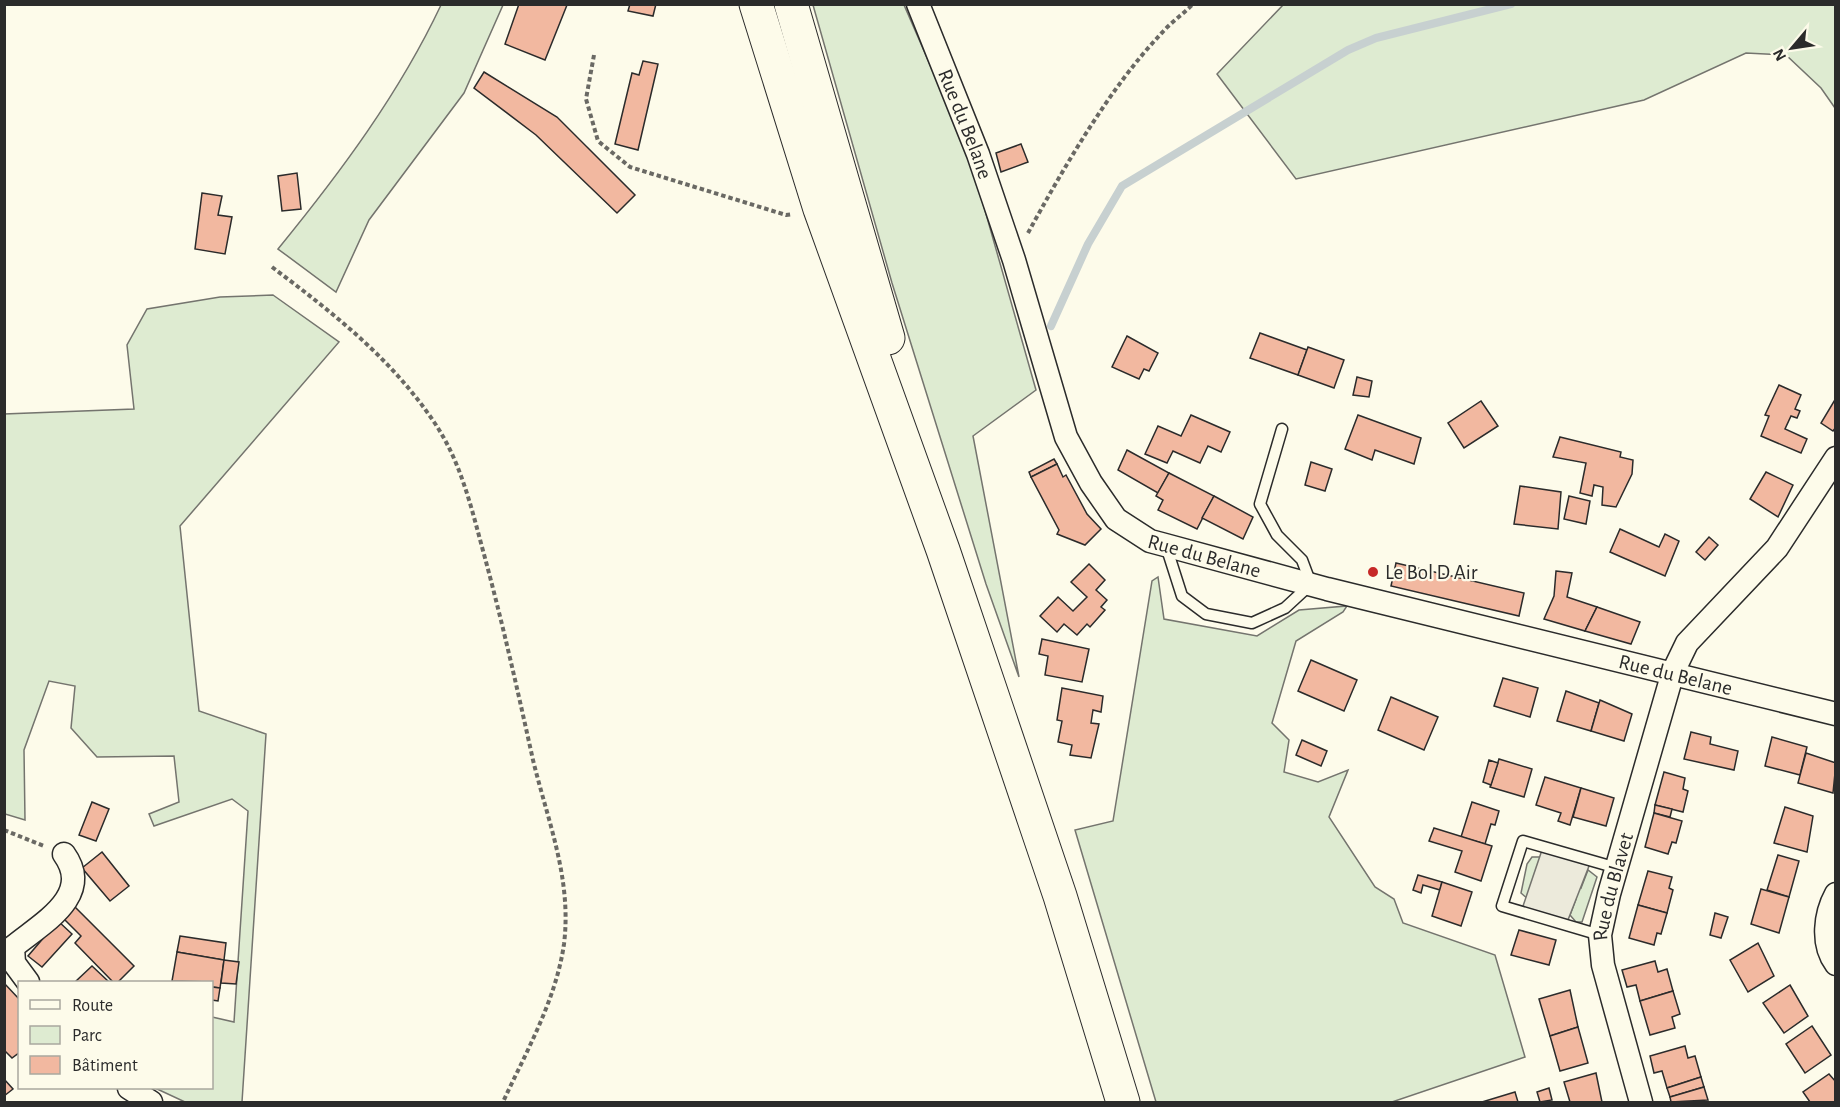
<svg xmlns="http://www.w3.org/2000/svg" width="1840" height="1107" font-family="'Alegreya Sans',sans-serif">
  <rect width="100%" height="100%" fill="#fdfbea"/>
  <!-- green -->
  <g fill="#deebd1" stroke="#74746e" stroke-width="1.5">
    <polygon points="1284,4 1835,5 1835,108 1821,88 1786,55 1746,53 1644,100 1296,179 1217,74"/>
    <path d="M441,5H503L464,93L369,220L336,292L278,249C340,173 399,94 441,5Z"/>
    <polygon points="813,5 904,5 969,154 1036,390 973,436 1019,677 986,584 892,283"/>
    <polygon points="273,295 339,342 180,526 199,711 266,734 242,1102 185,1102 155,1088 212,1088 212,1017 234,1022 248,811 232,799 154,826 149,814 179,802 174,756 97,757 71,728 75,686 49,681 24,750 25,820 5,814 4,414 134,409 127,345 147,309 220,297"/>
    <polygon points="1158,577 1164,619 1257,636 1299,610 1347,606 1343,612 1296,641 1272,723 1289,740 1284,772 1318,782 1348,770 1329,817 1375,887 1394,899 1403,923 1495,955 1525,1057 1392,1102 1156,1102 1075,830 1113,821 1152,581"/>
    <polygon points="1532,857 1542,857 1581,888 1588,870 1597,877 1582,922 1576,922 1570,915 1576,899 1529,900 1521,893 1527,864"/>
  </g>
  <!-- parking -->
  <polygon fill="#eceadb" stroke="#74746e" stroke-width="1.5" points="1543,847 1591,861 1566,925 1521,912"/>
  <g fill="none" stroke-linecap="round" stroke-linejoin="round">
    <!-- stream -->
    <polyline stroke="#c7d0d0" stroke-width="8" points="1051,326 1088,244 1122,186 1348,50 1376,38 1511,4"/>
  </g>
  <!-- building -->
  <g fill="#f2b8a0" stroke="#2b2b2b" stroke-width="1.5">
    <polygon points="519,4 567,5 545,60 505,44"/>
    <polygon points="630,4 656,4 653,16 628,11"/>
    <polygon points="643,61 658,64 638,150 615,144 632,73 639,75"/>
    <polygon points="484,72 557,117 635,195 617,213 536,135 474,88"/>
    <polygon points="1021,144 1028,162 1001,172 996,153"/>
    <polygon points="297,173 301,209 282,211 278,176"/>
    <polygon points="202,193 222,196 218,215 232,217 225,254 195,249"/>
    <polygon points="1260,333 1307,350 1298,375 1250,358"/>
    <polygon points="1127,336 1158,353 1149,371 1144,369 1139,379 1112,367"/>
    <polygon points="1308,347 1344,360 1334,388 1298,375"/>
    <polygon points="1357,377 1372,381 1369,397 1353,395"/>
    <polygon points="1779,385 1801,395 1795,409 1800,411 1797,418 1791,416 1785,429 1807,439 1801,453 1761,436 1769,416 1765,415"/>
    <polygon points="1836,398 1836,427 1833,431 1821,423"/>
    <polygon points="1481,401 1498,426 1464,448 1448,423"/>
    <polygon points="1191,415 1230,432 1221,452 1208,446 1200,463 1173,451 1167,463 1145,454 1158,426 1181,436"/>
    <polygon points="1358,415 1421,438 1414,464 1375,450 1372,460 1345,449"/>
    <polygon points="1560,437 1621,452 1620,457 1633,460 1632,474 1616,507 1602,505 1603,487 1594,485 1592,496 1580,493 1586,463 1553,457"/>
    <polygon points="1127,450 1169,473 1158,493 1118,470"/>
    <polygon points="1054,459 1057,464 1031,477 1029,472"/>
    <polygon points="1311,462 1332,469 1325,491 1305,485"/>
    <polygon points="1057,464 1063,477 1066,475 1087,514 1101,529 1085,545 1057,534 1059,530 1031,477"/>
    <polygon points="1766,472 1793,485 1778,517 1750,499"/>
    <polygon points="1169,473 1214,496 1197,529 1158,510 1163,500 1156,496"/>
    <polygon points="1520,486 1561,492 1558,529 1514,524"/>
    <polygon points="1214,496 1253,517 1243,539 1202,518"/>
    <polygon points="1569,496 1590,501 1586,524 1564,519"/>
    <polygon points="1620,529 1659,547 1665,534 1679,541 1665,576 1610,552"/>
    <polygon points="1709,537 1718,545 1705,560 1696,552"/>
    <polygon points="1396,563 1524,593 1519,616 1391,586"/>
    <polygon points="1089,564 1105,580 1096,590 1107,600 1101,607 1105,610 1090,627 1087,624 1077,635 1064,624 1057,632 1040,616 1058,597 1073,611 1087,597 1071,582"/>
    <polygon points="1556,571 1572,573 1567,597 1597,607 1585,631 1544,619 1554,596"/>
    <polygon points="1597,607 1640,622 1631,644 1585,631"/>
    <polygon points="1042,639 1089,649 1082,682 1045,675 1048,656 1039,654"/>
    <polygon points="1311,660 1357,680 1344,711 1298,691"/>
    <polygon points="1503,678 1538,688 1530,717 1494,706"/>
    <polygon points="1062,688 1103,696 1101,712 1093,710 1091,723 1099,724 1091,758 1070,755 1072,745 1058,742 1062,721 1057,720"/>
    <polygon points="1566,691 1599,703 1591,731 1557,721"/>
    <polygon points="1391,697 1438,717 1424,750 1378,730"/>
    <polygon points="1600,700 1632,714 1624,741 1591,731"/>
    <polygon points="1691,732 1711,737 1710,744 1738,751 1734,770 1684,759"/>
    <polygon points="1772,737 1807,747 1800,775 1765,766"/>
    <polygon points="1302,740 1327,751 1321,766 1296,755"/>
    <polygon points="1806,753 1836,763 1833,793 1798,783"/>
    <polygon points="1499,759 1532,769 1524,797 1490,787"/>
    <polygon points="1489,760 1498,763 1491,785 1483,782"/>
    <polygon points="1664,772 1685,778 1683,789 1688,791 1683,812 1655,805"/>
    <polygon points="1545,777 1581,788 1570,825 1558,821 1561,813 1536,805"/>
    <polygon points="1581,788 1614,798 1606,826 1573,817"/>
    <polygon points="92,802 109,809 96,841 79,835"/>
    <polygon points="1472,802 1499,811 1495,825 1491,824 1485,844 1461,837"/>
    <polygon points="1655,805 1672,809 1670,817 1654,813"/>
    <polygon points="1785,807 1813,816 1807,852 1774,843"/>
    <polygon points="1654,813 1682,821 1676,843 1672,842 1668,854 1645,847"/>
    <polygon points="1434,828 1492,846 1481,881 1455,872 1462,851 1429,841"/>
    <polygon points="102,852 129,886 110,901 82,868"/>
    <polygon points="1778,855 1799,861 1789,897 1767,890"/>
    <polygon points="1648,871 1672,877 1669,888 1673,890 1667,913 1638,905"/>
    <polygon points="1418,875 1442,882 1440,890 1423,885 1421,893 1413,890"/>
    <polygon points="1442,882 1472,892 1461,926 1432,916"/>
    <polygon points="1761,889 1789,897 1779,933 1751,924"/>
    <polygon points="73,905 134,966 118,982 113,982 75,943 81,936 62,917"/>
    <polygon points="1638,905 1667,913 1661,934 1657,933 1654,945 1629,938"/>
    <polygon points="1715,913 1728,917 1721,938 1710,935"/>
    <polygon points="58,921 72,934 42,967 28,956"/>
    <polygon points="1519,930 1556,940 1549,965 1511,955"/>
    <polygon points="180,936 226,943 224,960 177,952"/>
    <polygon points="1758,943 1774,976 1748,992 1730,960"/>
    <polygon points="177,952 224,960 220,988 212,987 212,982 172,981"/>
    <polygon points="224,960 239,962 236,984 221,983"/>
    <polygon points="1655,961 1658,972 1667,969 1673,991 1640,1001 1636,985 1627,987 1622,970"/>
    <polygon points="92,966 109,982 75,982"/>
    <polygon points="4,983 20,1000 20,1052 12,1058 4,1050"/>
    <polygon points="1790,985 1808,1016 1784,1033 1763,1003"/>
    <polygon points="212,987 220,988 218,1001 212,1000"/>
    <polygon points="1570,990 1578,1027 1550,1036 1539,999"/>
    <polygon points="1673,991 1680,1014 1672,1017 1675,1028 1650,1035 1640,1001"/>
    <polygon points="1812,1026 1831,1055 1805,1073 1786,1044"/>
    <polygon points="1578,1027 1588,1063 1560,1071 1550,1036"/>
    <polygon points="1685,1046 1688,1058 1695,1056 1701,1077 1667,1088 1662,1071 1654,1073 1650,1056"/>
    <polygon points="1596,1073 1602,1102 1570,1102 1564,1082"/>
    <polygon points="1829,1074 1836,1082 1836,1102 1810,1102 1803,1092"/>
    <polygon points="1701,1077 1704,1087 1670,1097 1667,1088"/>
    <polygon points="4,1079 13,1089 4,1096"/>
    <polygon points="1704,1087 1708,1100 1671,1102 1670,1097"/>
    <polygon points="1549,1088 1552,1100 1540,1102 1537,1092"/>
    <polygon points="1515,1092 1518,1102 1482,1102"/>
  </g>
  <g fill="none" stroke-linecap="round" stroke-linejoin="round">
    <!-- service casing -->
    <g stroke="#2b2b2b" stroke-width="13">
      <g id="service">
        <polyline points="1166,546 1182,596 1206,614 1252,623 1285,608 1311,584 1302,560 1277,535 1260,504 1282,429"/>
        <polyline points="1600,935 1502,906 1523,841 1617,868"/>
      </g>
    </g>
    <!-- minor casing -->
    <g stroke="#2b2b2b" stroke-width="25">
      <g id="minor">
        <path id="s1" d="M918,4L978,154L1014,260L1066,437L1091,483L1116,519L1150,541L1165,545L1327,589L1836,714"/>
        <path d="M1836,894C1825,914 1821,944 1836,964"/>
        <path d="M28,982L14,963L13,947C42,923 94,896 64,854"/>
        <polyline points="129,1088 151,1102"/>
        <path id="s2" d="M1641,1102L1603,965L1600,935L1609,894L1673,672L1687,643L1777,548L1836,458"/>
      </g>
    </g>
    <!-- primary casing -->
    <g stroke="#2b2b2b" stroke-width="35">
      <g id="primary">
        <polyline points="756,4 820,209 943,550 1060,896 1123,1102"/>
        <polyline points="791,4 888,338"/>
      </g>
    </g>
    <!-- path -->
    <g stroke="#6a6964" stroke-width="4" stroke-dasharray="4.5 3" stroke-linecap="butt">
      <polyline points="594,55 586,99 598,141 630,167 786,215 793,214"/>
      <path d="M1028,233C1063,169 1109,89 1159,36C1169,24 1182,15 1193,4"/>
      <path d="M272,267C333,313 391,358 434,422C462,463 472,511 485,558C503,625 518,692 533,760C548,822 572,879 564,944C556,1000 526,1052 503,1102"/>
      <polyline points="4,830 44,846"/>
    </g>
    <!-- service -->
    <use href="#service" stroke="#fdfbea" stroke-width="10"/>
    <!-- minor -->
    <use href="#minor" stroke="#fdfbea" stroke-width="22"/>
    <!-- primary -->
    <use href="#primary" stroke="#fdfbea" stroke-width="33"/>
  </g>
  <!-- markers -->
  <circle fill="#c62828" stroke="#fdfbea" stroke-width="2" cx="1373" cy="572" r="6"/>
  <g text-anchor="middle" stroke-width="4.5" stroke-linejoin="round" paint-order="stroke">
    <!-- street labels -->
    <g font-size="21" fill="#2b2b2b" stroke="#fdfbea">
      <text dy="7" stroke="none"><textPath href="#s1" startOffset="129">Rue du Belane</textPath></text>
      <text dy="7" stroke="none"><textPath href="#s1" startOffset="651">Rue du Belane</textPath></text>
      <text dy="7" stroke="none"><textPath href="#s1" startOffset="1137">Rue du Belane</textPath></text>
      <text dy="7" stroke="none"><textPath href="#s2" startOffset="222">Rue du Blavet</textPath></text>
    </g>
    <!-- poi labels -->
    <g font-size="21" fill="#2b2b2b" stroke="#fdfbea" text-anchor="start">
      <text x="1385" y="579">Le Bol D Air</text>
    </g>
  </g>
  <!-- border -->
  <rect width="1840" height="1107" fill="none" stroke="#2b2b2b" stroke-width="12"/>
  <!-- legend -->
  <rect x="18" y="981" width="195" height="108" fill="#fdfbea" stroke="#a9a89e" stroke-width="1.5"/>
  <rect x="30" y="1000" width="30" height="9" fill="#fdfbea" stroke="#a9a89e" stroke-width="1.5"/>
  <text x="72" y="1011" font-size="18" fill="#2b2b2b">Route</text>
  <rect x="30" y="1026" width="30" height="18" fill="#deebd1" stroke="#a9a89e" stroke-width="1.5"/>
  <text x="72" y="1041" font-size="18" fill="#2b2b2b">Parc</text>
  <rect x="30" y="1056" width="30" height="18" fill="#f2b8a0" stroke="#a9a89e" stroke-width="1.5"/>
  <text x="72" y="1071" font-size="18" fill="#2b2b2b">Bâtiment</text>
  <!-- north arrow -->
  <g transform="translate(1792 48) rotate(241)" stroke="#fdfbea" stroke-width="4.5" paint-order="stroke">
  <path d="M0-4.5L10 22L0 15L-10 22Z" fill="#2b2b2b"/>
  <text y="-9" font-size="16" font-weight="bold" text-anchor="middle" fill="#2b2b2b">N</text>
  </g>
</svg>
